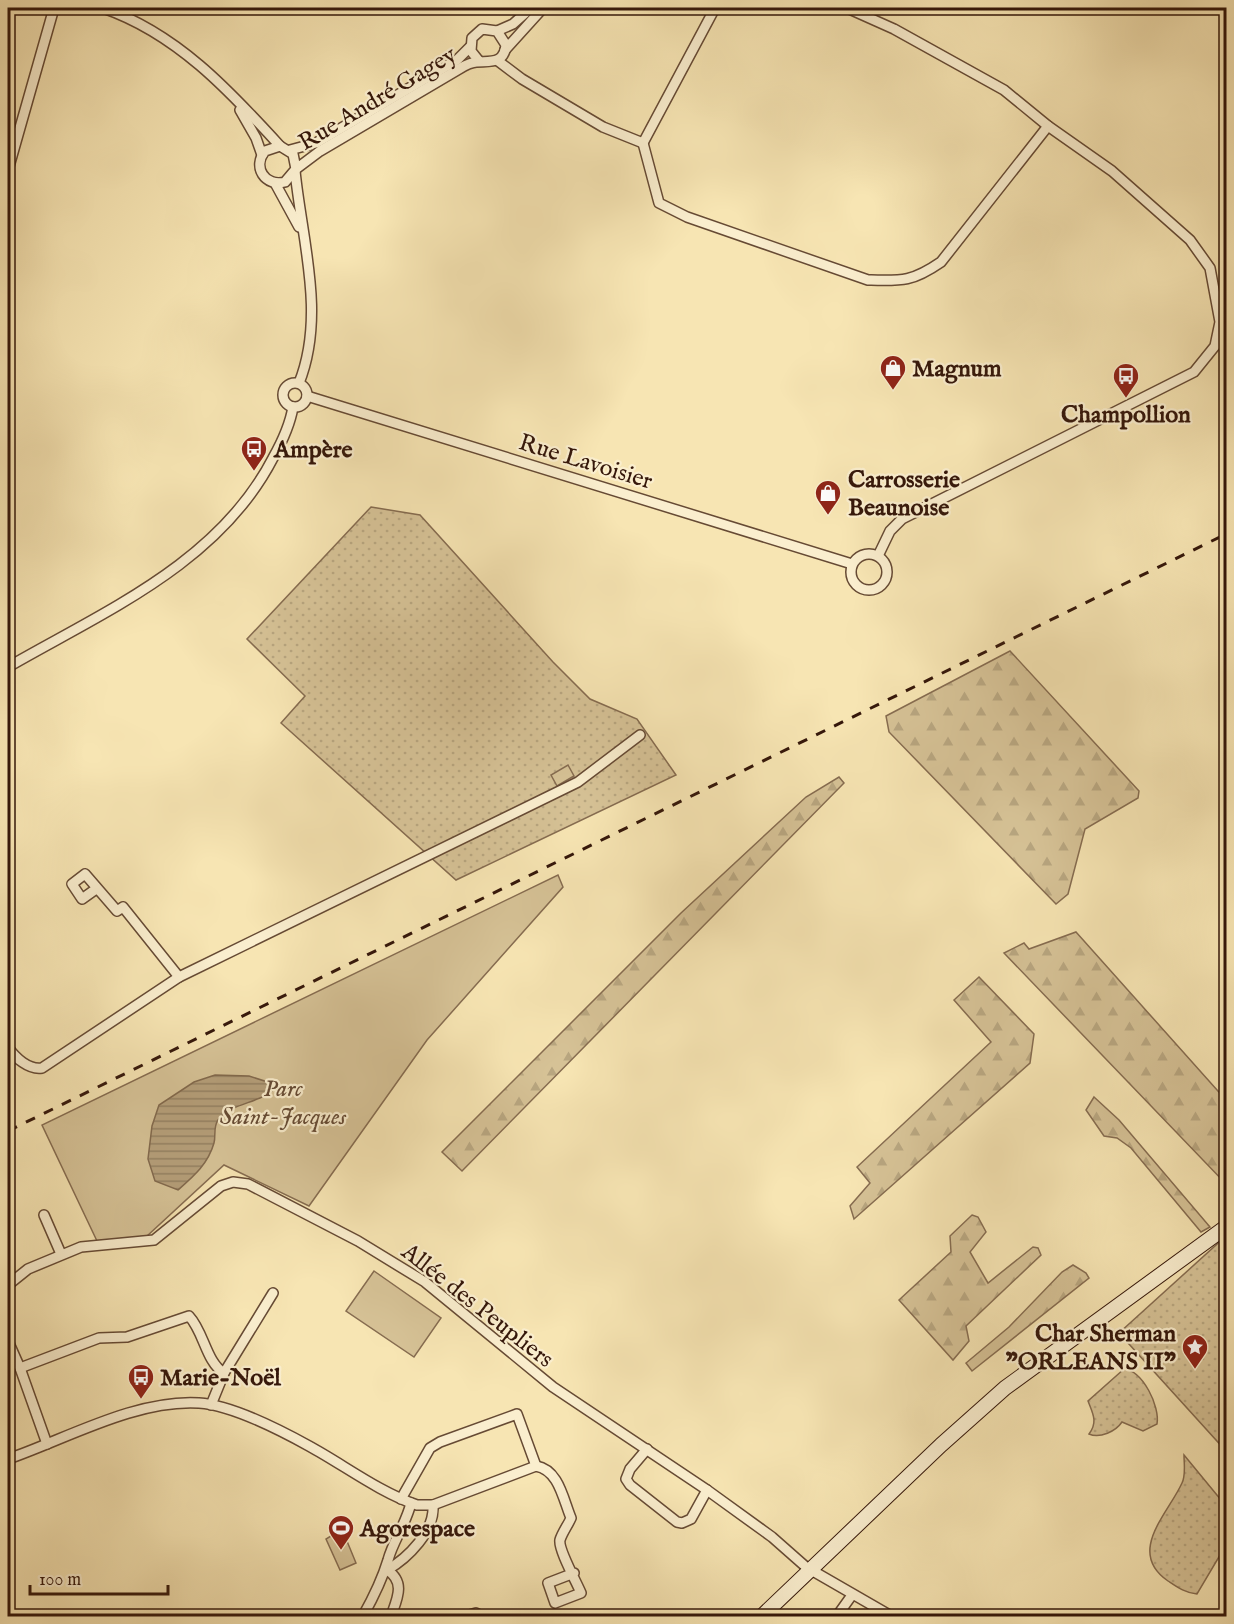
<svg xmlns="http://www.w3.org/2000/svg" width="1234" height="1624" font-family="'IM FELL English',serif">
  <defs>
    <pattern id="grass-dots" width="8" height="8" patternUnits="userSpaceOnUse" patternTransform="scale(1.5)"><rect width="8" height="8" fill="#d6c296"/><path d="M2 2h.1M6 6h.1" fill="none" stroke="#b8a680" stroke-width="1.8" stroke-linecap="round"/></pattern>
    <pattern id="forest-firs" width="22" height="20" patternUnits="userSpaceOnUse" patternTransform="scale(1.5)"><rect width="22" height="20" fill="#d6c296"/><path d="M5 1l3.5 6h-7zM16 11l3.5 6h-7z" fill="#b8a680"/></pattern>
    <pattern id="water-rules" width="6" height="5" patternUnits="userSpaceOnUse" patternTransform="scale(1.5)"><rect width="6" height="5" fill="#b59f7a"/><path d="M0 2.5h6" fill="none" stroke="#948162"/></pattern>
  </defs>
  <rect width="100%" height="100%" fill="#f7e5b3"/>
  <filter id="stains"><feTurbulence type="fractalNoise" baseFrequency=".00333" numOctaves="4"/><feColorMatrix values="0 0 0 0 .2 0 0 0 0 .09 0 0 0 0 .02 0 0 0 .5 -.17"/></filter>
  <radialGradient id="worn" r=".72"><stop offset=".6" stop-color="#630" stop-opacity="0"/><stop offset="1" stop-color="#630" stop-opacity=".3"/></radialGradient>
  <!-- grass -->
  <g fill="url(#grass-dots)" stroke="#866c50" stroke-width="1.5">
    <polygon points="371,507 420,515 553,662 590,699 637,719 676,775 456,880 281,723 305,696 247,639"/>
    <polygon points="1226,1236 1226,1451 1119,1333"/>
    <path d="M1124,1369C1143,1371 1160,1406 1157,1424L1143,1431L1122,1422C1116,1431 1100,1439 1089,1434C1098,1422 1093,1414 1088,1401Z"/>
    <path d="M1184,1455L1226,1506V1545L1197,1594C1185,1593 1177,1587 1168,1581C1126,1552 1168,1514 1182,1483C1186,1475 1184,1464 1184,1455Z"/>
  </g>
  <!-- forest -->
  <g fill="url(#forest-firs)" stroke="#866c50" stroke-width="1.5">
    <polygon points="1010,651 1139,791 1138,798 1085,829 1068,894 1056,904 889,732 886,716"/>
    <polygon points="839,777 844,783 462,1171 442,1152 681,913 806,797"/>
    <polygon points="1076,932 1226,1100 1226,1184 1004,953 1024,943 1029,949"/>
    <polygon points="979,977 1034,1034 1030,1063 854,1219 850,1206 870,1183 857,1167 991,1042 954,1000"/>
    <polygon points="1094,1097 1119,1120 1210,1227 1201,1232 1131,1148 1117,1138 1104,1136 1086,1110"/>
    <polygon points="972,1215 978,1217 986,1232 970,1252 988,1283 1033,1247 1038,1248 1041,1255 966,1326 969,1341 953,1360 899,1300 951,1252 950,1236"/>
    <polygon points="1073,1265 1086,1273 1089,1278 972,1371 966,1363 1009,1327 1062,1272"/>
  </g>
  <!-- park -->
  <g fill="#d6c296" stroke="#866c50" stroke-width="1.5">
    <polygon points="568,765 574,776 557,786 551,775"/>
    <polygon points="558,875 563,887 427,1040 309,1206 224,1165 147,1236 97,1241 42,1125"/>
    <polygon points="374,1271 441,1318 414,1357 346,1311"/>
    <polygon points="342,1529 356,1563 340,1570 326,1539"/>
  </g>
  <!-- water -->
  <path fill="url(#water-rules)" stroke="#82694d" stroke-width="1.5" d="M215,1075L249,1076L277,1085C265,1104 232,1101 218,1120C213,1127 216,1136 214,1143C208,1164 194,1176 178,1190L155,1181L148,1159L152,1126L159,1105L194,1082Z"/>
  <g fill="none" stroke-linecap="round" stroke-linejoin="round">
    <!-- minor casing -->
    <g stroke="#664a34" stroke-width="12">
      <g id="minor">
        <path d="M103,8C176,33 229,90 280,146"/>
        <polyline points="847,8 894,29 1004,90 1048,126 1112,171 1190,240 1210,268 1220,322 1215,346 1194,372 902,519 890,531 878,556"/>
        <polyline points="497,31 513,24 531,8"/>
        <polyline points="505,50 543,8"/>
        <polyline points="498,61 522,79 603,127 643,143"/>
        <polyline points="240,110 256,138 262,155"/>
        <path d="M643,143L659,203L687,217L868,280C902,281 912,282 941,262L1048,126"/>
        <polyline points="643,143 715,8"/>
        <polyline points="290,150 316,143 457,60 470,47"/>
        <path d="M296,169L293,154L280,146L265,151C252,167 265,187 285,182L296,169L320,151L459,69C464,66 471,62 477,62C491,61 504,64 506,45L497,31L482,29L472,38L471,51L479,61"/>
        <polyline points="8,170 54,8"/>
        <path d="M295,171C302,241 326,315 299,383"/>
        <polyline points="275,183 299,227"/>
        <circle cx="295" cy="395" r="12"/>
        <polyline points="307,396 852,564"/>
        <circle cx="869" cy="572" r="18"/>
        <path d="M8,667C105,611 219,563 273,458C282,442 290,425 293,407"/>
        <polyline points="96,889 82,899 72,884 85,874 117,911 123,907 179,977"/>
        <path d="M8,1047C15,1058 29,1070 42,1068L179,977L578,782L640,735"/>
        <polyline points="44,1215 61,1254"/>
        <polyline points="8,1285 28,1269 81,1247 154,1240 221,1186 233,1182 248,1184 358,1241 425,1282 553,1387 707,1490 772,1537 806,1567 891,1616"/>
        <polyline points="8,1341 20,1368 47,1444"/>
        <path d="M20,1368L99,1338L127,1337L189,1316C204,1332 206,1362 224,1373"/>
        <polyline points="211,1405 224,1373 273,1293"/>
        <polyline points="647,1449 630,1469 626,1479 630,1485 677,1522 682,1523 691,1519 707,1490"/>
        <path d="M8,1459C66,1439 136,1399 199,1403C231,1405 280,1430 309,1446C344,1465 379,1492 417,1505H433L536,1466"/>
        <path d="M536,1466C559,1470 563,1499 571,1518C568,1525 562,1533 560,1540C558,1549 577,1583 581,1593L555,1603L548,1583L574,1573"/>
        <polyline points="401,1499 430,1448 440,1442 517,1414 536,1466"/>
        <path d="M387,1570C408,1558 435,1531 433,1505"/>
        <path d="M387,1570C406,1582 397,1599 391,1616"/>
        <path d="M363,1616C373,1598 382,1580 388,1560C393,1541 406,1524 411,1503"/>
        <polyline points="466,1616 476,1613 482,1616"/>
        <polyline points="837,1616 852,1595"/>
      </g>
    </g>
    <!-- secondary casing -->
    <g stroke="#35170a" stroke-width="16">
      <polyline id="secondary" points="762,1616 941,1445 1005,1388 1226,1227"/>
    </g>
    <!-- minor -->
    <use href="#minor" stroke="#faeece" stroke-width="9"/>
    <!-- secondary -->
    <use href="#secondary" stroke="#faeece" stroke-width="14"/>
    <!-- rail -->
    <polyline stroke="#35170a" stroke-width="3" stroke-dasharray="10 10" stroke-linecap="butt" points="8,1131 1226,534"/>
  </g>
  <!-- icons -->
  <defs>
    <g id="shop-pin" transform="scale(1.35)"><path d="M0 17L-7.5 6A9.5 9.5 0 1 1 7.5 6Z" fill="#8f2418" stroke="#faeece"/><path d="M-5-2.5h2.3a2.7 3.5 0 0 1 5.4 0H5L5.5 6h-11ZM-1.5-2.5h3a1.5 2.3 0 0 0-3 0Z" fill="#fff"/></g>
    <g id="bus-pin" transform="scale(1.35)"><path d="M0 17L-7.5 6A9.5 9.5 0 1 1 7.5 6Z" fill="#8f2418" stroke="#faeece"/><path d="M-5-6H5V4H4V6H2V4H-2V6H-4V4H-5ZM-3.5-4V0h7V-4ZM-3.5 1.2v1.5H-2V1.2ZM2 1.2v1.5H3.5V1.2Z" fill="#fff"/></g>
    <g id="sight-pin" transform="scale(1.35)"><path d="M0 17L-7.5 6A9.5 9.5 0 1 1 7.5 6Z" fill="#8f2418" stroke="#faeece"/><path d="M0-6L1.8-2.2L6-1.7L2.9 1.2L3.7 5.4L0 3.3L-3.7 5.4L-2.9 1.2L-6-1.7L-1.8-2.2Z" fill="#fff"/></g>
    <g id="stadium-pin" transform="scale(1.35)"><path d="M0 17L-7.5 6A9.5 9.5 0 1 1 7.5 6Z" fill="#8f2418" stroke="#faeece"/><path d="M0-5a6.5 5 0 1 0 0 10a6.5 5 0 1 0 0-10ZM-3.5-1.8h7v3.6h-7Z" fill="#fff"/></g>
  </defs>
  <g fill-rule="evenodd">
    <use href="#shop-pin" x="893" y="368"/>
    <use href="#bus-pin" x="1126" y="376"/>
    <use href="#bus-pin" x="254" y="449"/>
    <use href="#shop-pin" x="828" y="493"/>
    <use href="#sight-pin" x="1195" y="1347"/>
    <use href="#bus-pin" x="141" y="1377"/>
    <use href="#stadium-pin" x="341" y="1528"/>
  </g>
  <g text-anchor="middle" stroke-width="4.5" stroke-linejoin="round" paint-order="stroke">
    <!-- street labels -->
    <g font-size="24" fill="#35170a" stroke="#faeece">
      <text transform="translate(377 98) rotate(-31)" y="8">Rue André Gagey</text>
      <text transform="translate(586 461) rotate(17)" y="8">Rue Lavoisier</text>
      <text transform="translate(478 1305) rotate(38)" y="8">Allée des Peupliers</text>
    </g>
    <!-- poi labels -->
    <g font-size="24" font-weight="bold" fill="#35170a" stroke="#faeece" text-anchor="start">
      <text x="912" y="376">Magnum</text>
      <text x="1126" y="422" text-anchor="middle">Champollion</text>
      <text x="274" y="457">Ampère</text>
      <text x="848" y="487">Carrosserie<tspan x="848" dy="28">Beaunoise</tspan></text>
      <text x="1176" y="1341" text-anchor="end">Char Sherman<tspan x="1176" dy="28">"ORLEANS II"</tspan></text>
      <text x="160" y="1385">Marie-Noël</text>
      <text x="360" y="1536">Agorespace</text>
    </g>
    <!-- park labels -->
    <g font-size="24" font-style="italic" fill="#654a34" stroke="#faeece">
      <text x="283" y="1096">Parc<tspan x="283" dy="28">Saint-Jacques</tspan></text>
    </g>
  </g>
  <!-- margin -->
  <rect width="1234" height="1624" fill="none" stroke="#f7e5b3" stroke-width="30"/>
  <rect x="9" y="9" width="1216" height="1606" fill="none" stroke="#35170a" stroke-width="3"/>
  <rect x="15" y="15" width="1204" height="1594" fill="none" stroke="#35170a" stroke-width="1.5"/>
  <!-- scale -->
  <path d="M30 1585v9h138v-9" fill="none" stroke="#35170a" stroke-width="3"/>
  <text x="39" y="1585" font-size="18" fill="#35170a" stroke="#faeece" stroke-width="4.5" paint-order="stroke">100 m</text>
  <rect width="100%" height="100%" filter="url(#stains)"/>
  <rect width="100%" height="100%" fill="url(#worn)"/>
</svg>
